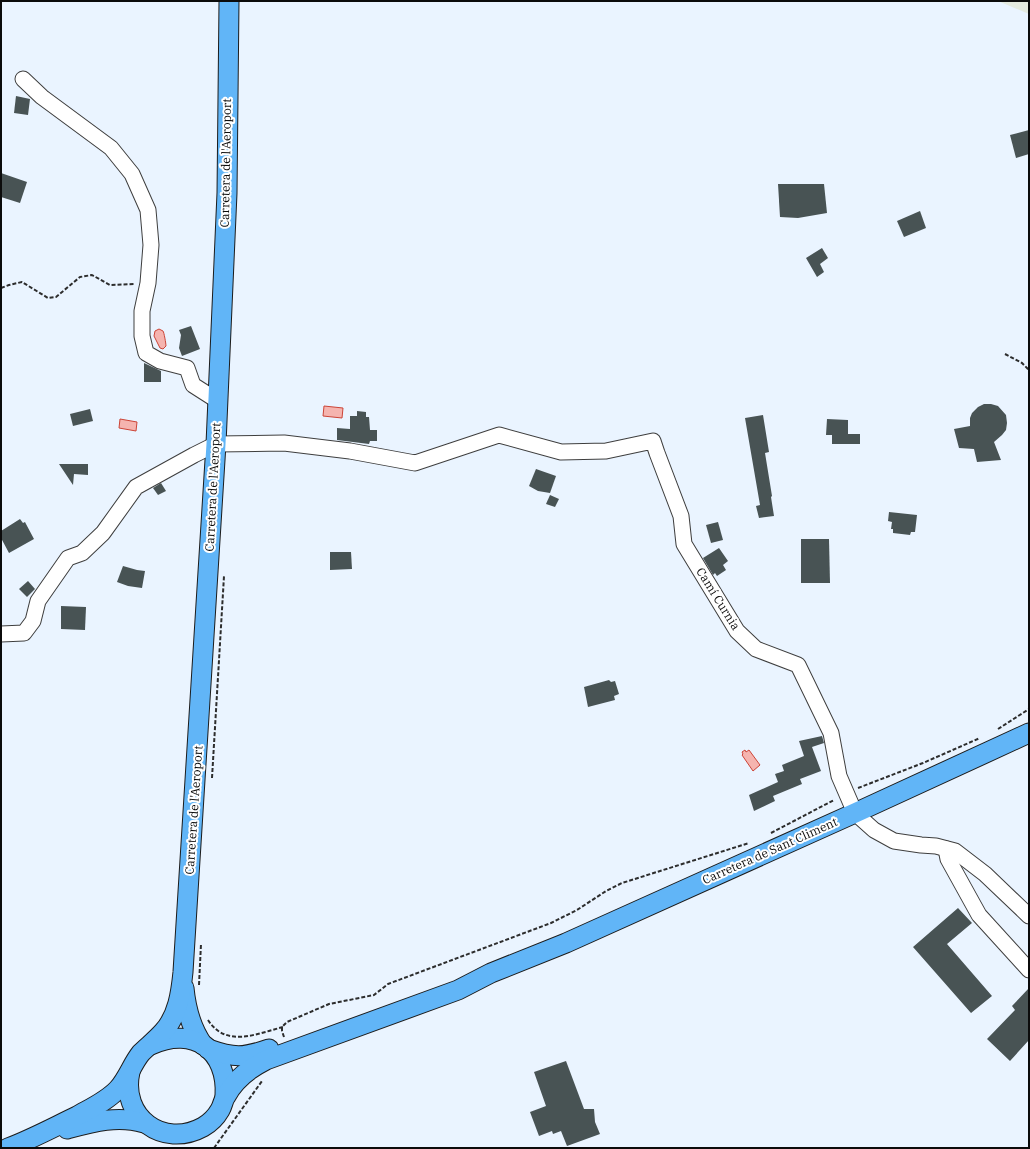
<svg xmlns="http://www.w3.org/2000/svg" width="1030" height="1149" font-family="'IBM Plex Serif',serif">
  <rect width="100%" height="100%" fill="#eaf4ff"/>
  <!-- industrial -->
  <polygon fill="#e4eadf" points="998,1 1029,1 1029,14"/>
  <!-- water -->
  <g fill="#f5b4af" stroke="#cc4437">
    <path d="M159,329L163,331C164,332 166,344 166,346L163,349L160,348L154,336L155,331Z"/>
    <polygon points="324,406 343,408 342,418 323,416"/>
    <polygon points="120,419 137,422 136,431 119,428"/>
    <polygon points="745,750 746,752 749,750 760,765 753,771 742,755 743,754 742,752"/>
  </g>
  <!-- building -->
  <g fill="#485354">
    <polygon points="16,96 30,99 28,115 14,113"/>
    <polygon points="1029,130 1029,154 1016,158 1010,135"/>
    <polygon points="1,173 27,182 20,203 1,197"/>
    <polygon points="778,184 824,184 827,213 798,218 780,217"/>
    <polygon points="920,211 926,228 904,237 897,221"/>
    <polygon points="822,248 828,258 820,264 824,272 817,277 806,258"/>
    <polygon points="191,326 200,349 182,356 179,348 181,335 179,330"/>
    <polygon points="144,363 161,371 161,382 144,382"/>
    <polygon points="984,404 991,404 998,406 1006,415 1007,423 1006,430 1002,435 994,442 1001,460 977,462 974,449 959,448 954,429 970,426 970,418 972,413 978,407"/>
    <polygon points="90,409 93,421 73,426 70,414"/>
    <polygon points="357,411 366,412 366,417 369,417 370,430 377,430 377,441 370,441 369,444 337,440 337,428 350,429 350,416 357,416"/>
    <polygon points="763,415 769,452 765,453 772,496 771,497 774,516 759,518 756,506 760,505 745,418"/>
    <polygon points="827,419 848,420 848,434 860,434 860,444 832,444 832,435 826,435"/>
    <polygon points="59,464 88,464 88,475 74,474 73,485"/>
    <polygon points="536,469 556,476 550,493 538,491 529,486"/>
    <polygon points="161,483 166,491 158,495 153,488"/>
    <polygon points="550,495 559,499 555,507 546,504"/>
    <polygon points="889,512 917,515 915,532 911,532 910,535 893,533 893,529 891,529 892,522 888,521"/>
    <polygon points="20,519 23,523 25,522 26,524 34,539 9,553 1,538 1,531"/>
    <polygon points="718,522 723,540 711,543 706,525"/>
    <polygon points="801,539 829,539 830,583 801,583"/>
    <polygon points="719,548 728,561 723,565 726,570 717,576 715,573 713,575 703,558"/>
    <polygon points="330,552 351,552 352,569 330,570"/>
    <polygon points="123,566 137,570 145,571 142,588 128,586 117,582"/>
    <polygon points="28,581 35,589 27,597 19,589"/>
    <polygon points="61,606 86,607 85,630 61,629"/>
    <polygon points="609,680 611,682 615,681 619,694 614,696 615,700 588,707 584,687"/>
    <polygon points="822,736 824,743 812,747 821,771 800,779 802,784 773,796 775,801 754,811 749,795 778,782 775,774 784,771 782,765 804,756 799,741"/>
    <polygon points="958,908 972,923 947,944 992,996 971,1013 913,947"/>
    <polygon points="1029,988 1029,1040 1010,1061 987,1039 1015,1010 1012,1006"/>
    <polygon points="566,1061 584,1109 594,1109 595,1122 600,1134 567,1146 561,1131 553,1134 552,1131 539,1136 530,1112 546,1106 534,1072"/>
  </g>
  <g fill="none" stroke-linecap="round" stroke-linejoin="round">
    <!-- minor casing -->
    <g stroke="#3e3e3e" stroke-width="17">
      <g id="minor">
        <polyline points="23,79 42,97 111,148 132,174 148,210 151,245 148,283 142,311 142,336 146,353 160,361 187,368 193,385 218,401"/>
        <polyline points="1,634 24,633 33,621 38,601 68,558 82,553 103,533 136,487 194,455 216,444 284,443 350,451 415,463 499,435 561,452 606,451 653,441 657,453 681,516 684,544 737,631 756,649 798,665 831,733 839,776 855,813 874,830 894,841 921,845 936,846 955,851 985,874 1029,916"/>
        <polyline points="946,849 948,859 979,915 1029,970"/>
      </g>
    </g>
    <!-- major casing -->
    <g stroke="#1c1c1c" stroke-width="21">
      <g id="major">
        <path d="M184,988C186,1009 191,1028 203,1045"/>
        <path d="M151,1045C194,1025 228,1051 225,1096"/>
        <path d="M208,1049C234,1058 243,1058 269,1049"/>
        <path d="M130,1072C120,1117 163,1149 203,1127C210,1123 216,1117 220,1110C223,1105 223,1100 226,1096C235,1079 250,1068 266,1060L458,990L491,973L566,943L855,813L1029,733"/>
        <path d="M67,1129C93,1122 118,1115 144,1123"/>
        <path d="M8,1148C32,1139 54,1127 77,1116C91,1108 107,1101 118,1089C128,1078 132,1064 141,1053C148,1046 156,1040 163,1032C178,1016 181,992 183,972L216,444L227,193L229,1"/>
      </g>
    </g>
    <!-- path -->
    <g stroke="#2d2d2d" stroke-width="2" stroke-dasharray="4 2" stroke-linecap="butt">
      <polyline points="1,288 9,285 22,282 48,298 56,297 80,277 92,275 110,285 134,284"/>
      <polyline points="1005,354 1022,363 1029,370"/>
      <polyline points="998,729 1029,709"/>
      <polyline points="212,778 224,576"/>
      <polyline points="858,788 923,763 980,738"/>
      <polyline points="771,833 834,800"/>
      <polyline points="199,985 201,944"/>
      <path d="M208,1020C226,1048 256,1034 283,1027"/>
      <polyline points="284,1037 282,1031 282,1027 287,1022 329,1004 374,995 388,984 551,923 577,910 606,891 622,883 749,843"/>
      <polyline points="214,1148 262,1081"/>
    </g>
    <!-- minor -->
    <use href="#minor" stroke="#fff" stroke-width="15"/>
    <!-- major -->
    <use href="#major" stroke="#61b5f7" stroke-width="19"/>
  </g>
  <g text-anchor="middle" stroke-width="4" stroke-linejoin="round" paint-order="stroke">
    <!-- street labels -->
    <g font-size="12" fill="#0b0b0b" stroke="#fff">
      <text transform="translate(226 163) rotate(-89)" y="4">Carretera de l'Aeroport</text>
      <text transform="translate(213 487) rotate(-87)" y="4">Carretera de l'Aeroport</text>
      <text transform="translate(718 599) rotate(58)" y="4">Camí Curnia</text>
      <text transform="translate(194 810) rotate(-86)" y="4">Carretera de l'Aeroport</text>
      <text transform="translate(770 851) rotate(-24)" y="4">Carretera de Sant Climent</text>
    </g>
  </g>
  <!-- border -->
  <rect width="1030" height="1149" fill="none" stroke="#0b0b0b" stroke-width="4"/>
</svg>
